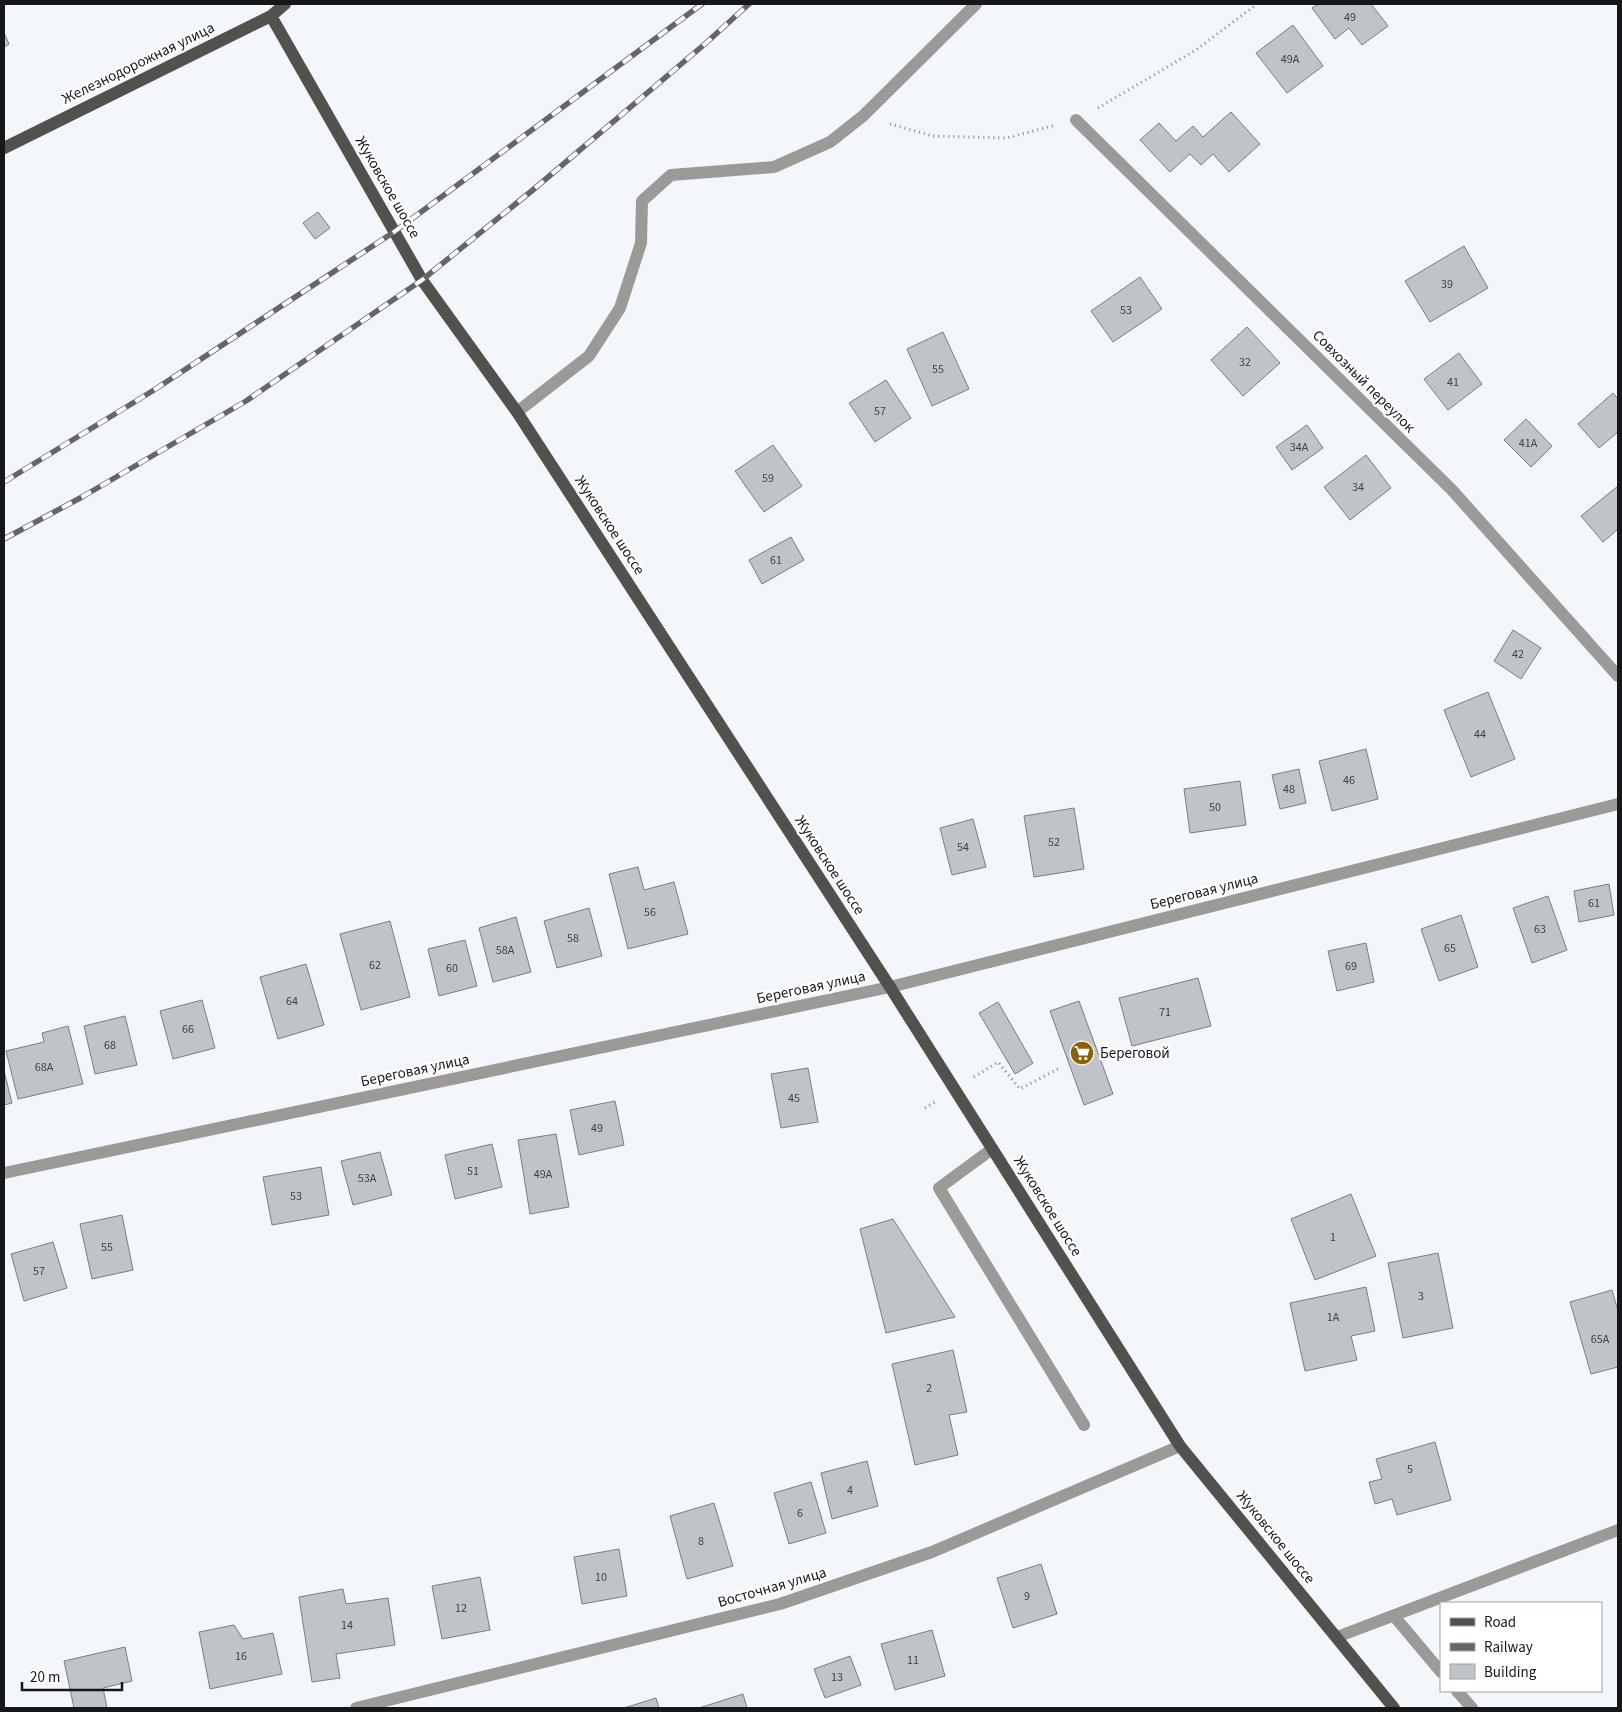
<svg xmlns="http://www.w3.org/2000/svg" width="1622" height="1712" viewBox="0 0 1622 1712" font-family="'Source Sans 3',sans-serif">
<rect width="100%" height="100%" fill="#f3f6fa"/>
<!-- building -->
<path fill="#c0c3c7" stroke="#7a7d81" d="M1319,4H1371L1388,26L1362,45L1349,28L1335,39L1312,8Z
M1293,25L1323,66L1287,93L1256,53Z
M4,33L9,44L4,47Z
M1231,112L1260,144L1229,172L1213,154L1201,165L1190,154L1170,172L1140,140L1159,123L1176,141L1193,126L1203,137Z
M318,212L330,228L315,239L303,223Z
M1464,246L1488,288L1430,322L1405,281Z
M1140,277L1162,309L1113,342L1091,311Z
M1247,327L1280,363L1243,396L1211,360Z
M943,332L969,389L932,406L907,349Z
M1459,353L1482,384L1448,410L1424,379Z
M886,380L911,418L875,442L849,403Z
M1613,393L1618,399V432L1599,448L1578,424Z
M1526,419L1552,446L1531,467L1504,440Z
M1307,425L1323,448L1292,470L1276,447Z
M773,445L802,486L764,512L735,471Z
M1366,455L1391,488L1350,520L1324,487Z
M1618,486V529L1603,542L1581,516Z
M791,537L804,560L762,584L749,560Z
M1513,630L1541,648L1521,679L1494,661Z
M1488,692L1515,759L1471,777L1444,710Z
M1366,749L1378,799L1332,811L1319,761Z
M1299,769L1306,803L1280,809L1272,775Z
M1240,781L1246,825L1190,833L1184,789Z
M1074,808L1084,869L1034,877L1024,816Z
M973,819L986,867L952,875L940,828Z
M638,867L644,890L674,882L688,934L628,949L609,874Z
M1609,884L1614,915L1579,922L1574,891Z
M1548,896L1567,950L1532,963L1513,908Z
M589,908L602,956L557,968L544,921Z
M1461,915L1478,967L1439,981L1421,929Z
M516,917L531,972L493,982L479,928Z
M390,921L410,997L361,1010L340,934Z
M465,940L477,986L439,996L428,949Z
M1366,943L1374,982L1337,991L1328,951Z
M306,964L324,1025L278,1039L260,977Z
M1198,978L1211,1026L1132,1046L1119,998Z
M202,1000L215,1048L173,1059L160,1011Z
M1079,1001L1113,1094L1084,1105L1050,1011Z
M998,1002L1033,1063L1015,1074L979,1013Z
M125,1016L137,1065L95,1074L84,1026Z
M68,1026L83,1084L18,1099L6,1051L44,1042L42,1033Z
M808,1068L818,1122L781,1128L771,1074Z
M4,1071L12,1103L4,1105Z
M615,1101L624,1145L579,1155L570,1110Z
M556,1134L569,1207L530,1214L518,1140Z
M492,1144L502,1187L455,1199L445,1155Z
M380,1152L392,1195L353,1205L341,1161Z
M321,1167L329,1215L272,1225L263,1177Z
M1351,1194L1376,1256L1315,1280L1291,1219Z
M122,1215L133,1270L92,1279L80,1224Z
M893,1219L955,1317L886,1333L860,1229Z
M53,1242L67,1288L24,1301L11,1254Z
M1438,1253L1453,1328L1403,1338L1388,1263Z
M1366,1287L1375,1331L1351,1336L1357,1360L1305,1371L1290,1303Z
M1612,1290L1618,1311V1367L1591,1374L1570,1302Z
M953,1350L967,1412L949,1415L958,1455L915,1465L892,1364Z
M1435,1442L1451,1500L1397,1515L1392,1499L1375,1504L1369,1482L1382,1479L1376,1459Z
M867,1461L878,1506L832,1519L821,1473Z
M811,1482L826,1533L789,1544L774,1493Z
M714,1503L733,1566L687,1579L670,1516Z
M619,1549L627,1596L582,1604L574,1557Z
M1041,1564L1057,1614L1013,1628L997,1578Z
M480,1577L490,1630L442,1639L432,1586Z
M343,1589L346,1604L388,1598L395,1645L336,1654L340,1678L312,1682L299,1597Z
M234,1625L243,1639L273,1633L282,1674L210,1689L199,1632Z
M932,1630L945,1676L895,1690L881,1644Z
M125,1647L132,1681L103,1688L107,1708H74L64,1661Z
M850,1656L861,1685L825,1698L814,1669Z
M743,1694L747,1708H699Z
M656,1698L659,1708H624Z"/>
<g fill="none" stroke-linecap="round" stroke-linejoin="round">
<!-- path -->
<path stroke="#87898c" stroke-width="3" stroke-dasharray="1 4" stroke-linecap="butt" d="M1098,108L1196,50L1257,4
M890,124L933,136L1007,138L1056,125
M974,1077L998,1062L1020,1089L1060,1068
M925,1108L935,1102"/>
<!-- minor -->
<path stroke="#9b9a98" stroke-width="12" d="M1076,120L1452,490L1618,676
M517,412L589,356L620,308L641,243L642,201L671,175L774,167L830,142L863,116L976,4
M992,1149L939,1188L1084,1425
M4,1173L890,987L1618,804
M1394,1616L1441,1672
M1337,1637L1618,1530
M1457,1691L1472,1708
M356,1708L780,1604L932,1552L1180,1446"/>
<!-- major -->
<path stroke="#53514d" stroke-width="12" d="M271,16L422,280L517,412L890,987L1180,1446L1394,1708
M4,148L271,16L285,4"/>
<!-- rail casing -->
<g stroke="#646669" stroke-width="5.5">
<path id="rail" d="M4,482L154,390L394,232L702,4
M4,539L82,497L246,401L422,280L534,189L706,43L749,4"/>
</g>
<!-- rail -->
<use href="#rail" stroke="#fff" stroke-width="4" stroke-dasharray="11" stroke-linecap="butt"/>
</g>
<!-- icons -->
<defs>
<g id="supermarket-disc" transform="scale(1.25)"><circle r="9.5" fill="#8d6006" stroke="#fff"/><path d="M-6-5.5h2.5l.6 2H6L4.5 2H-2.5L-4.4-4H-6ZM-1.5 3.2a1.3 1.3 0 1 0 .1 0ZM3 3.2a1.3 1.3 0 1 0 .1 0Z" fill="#fff"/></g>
</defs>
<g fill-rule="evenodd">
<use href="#supermarket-disc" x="1082" y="1053"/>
</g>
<g text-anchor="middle" stroke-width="5" stroke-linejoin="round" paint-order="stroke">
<!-- number labels -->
<g font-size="12" fill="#404244">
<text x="1350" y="21">49</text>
<text x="1290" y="63">49А</text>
<text x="1447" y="288">39</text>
<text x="1126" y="314">53</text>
<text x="1245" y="366">32</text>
<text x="938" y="373">55</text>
<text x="1453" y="386">41</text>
<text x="880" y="415">57</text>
<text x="1528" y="447">41А</text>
<text x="1299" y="451">34А</text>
<text x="768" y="482">59</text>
<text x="1358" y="491">34</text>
<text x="776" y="564">61</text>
<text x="1518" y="658">42</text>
<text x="1480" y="738">44</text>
<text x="1349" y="784">46</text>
<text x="1289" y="793">48</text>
<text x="1215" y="811">50</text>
<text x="1054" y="846">52</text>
<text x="963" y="851">54</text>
<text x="1594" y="907">61</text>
<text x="650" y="916">56</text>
<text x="1540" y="933">63</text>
<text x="573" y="942">58</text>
<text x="1450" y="952">65</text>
<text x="505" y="954">58А</text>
<text x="375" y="969">62</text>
<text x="1351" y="970">69</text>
<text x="452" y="972">60</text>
<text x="292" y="1005">64</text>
<text x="1165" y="1016">71</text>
<text x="188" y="1033">66</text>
<text x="110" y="1049">68</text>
<text x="44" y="1071">68А</text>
<text x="794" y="1102">45</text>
<text x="597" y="1132">49</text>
<text x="473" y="1175">51</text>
<text x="543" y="1178">49А</text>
<text x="367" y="1182">53А</text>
<text x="296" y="1200">53</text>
<text x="1333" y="1241">1</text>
<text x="107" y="1251">55</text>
<text x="39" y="1275">57</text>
<text x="1421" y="1300">3</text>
<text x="1333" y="1321">1А</text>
<text x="1600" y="1343">65А</text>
<text x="929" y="1392">2</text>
<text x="1410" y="1473">5</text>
<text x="850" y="1494">4</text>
<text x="800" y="1517">6</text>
<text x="701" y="1545">8</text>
<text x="601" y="1581">10</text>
<text x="1027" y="1600">9</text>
<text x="461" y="1612">12</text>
<text x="347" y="1629">14</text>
<text x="241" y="1660">16</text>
<text x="913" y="1664">11</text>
<text x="837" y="1681">13</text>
</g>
<!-- street labels -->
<g font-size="15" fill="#161719" stroke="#fff">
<text transform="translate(138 63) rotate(-26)" y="5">Железнодорожная улица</text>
<text transform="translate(388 187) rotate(60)" y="5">Жуковское шоссе</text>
<text transform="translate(1364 381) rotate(45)" y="5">Совхозный переулок</text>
<text transform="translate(610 525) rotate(57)" y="5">Жуковское шоссе</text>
<text transform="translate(830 865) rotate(57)" y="5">Жуковское шоссе</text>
<text transform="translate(1204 891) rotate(-14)" y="5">Береговая улица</text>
<text transform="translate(811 987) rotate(-12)" y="5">Береговая улица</text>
<text transform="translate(415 1070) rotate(-12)" y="5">Береговая улица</text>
<text transform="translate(1048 1206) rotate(58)" y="5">Жуковское шоссе</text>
<text transform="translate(1276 1537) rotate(51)" y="5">Жуковское шоссе</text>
<text transform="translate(772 1587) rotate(-16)" y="5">Восточная улица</text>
</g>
<!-- poi labels -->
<g font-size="15" fill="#161719" stroke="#fff" text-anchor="start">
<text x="1100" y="1058">Береговой</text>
</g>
</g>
<!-- border -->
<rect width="1622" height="1712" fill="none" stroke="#161719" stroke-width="10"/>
<!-- legend -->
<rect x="1440" y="1602" width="162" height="90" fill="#ffffff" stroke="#a2a2a3"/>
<rect x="1450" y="1618" width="25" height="8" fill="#53514d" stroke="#a2a2a3"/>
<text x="1484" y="1627" font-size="15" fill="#161719">Road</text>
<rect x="1450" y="1643" width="25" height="8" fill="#646669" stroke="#a2a2a3"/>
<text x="1484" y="1652" font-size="15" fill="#161719">Railway</text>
<rect x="1450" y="1664" width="25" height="15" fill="#c0c3c7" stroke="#a2a2a3"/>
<text x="1484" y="1677" font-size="15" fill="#161719">Building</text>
<!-- scale -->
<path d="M22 1682v8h100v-8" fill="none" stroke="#161719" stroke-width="2.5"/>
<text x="30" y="1682" font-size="15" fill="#161719" stroke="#ffffff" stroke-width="4" paint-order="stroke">20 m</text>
</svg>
